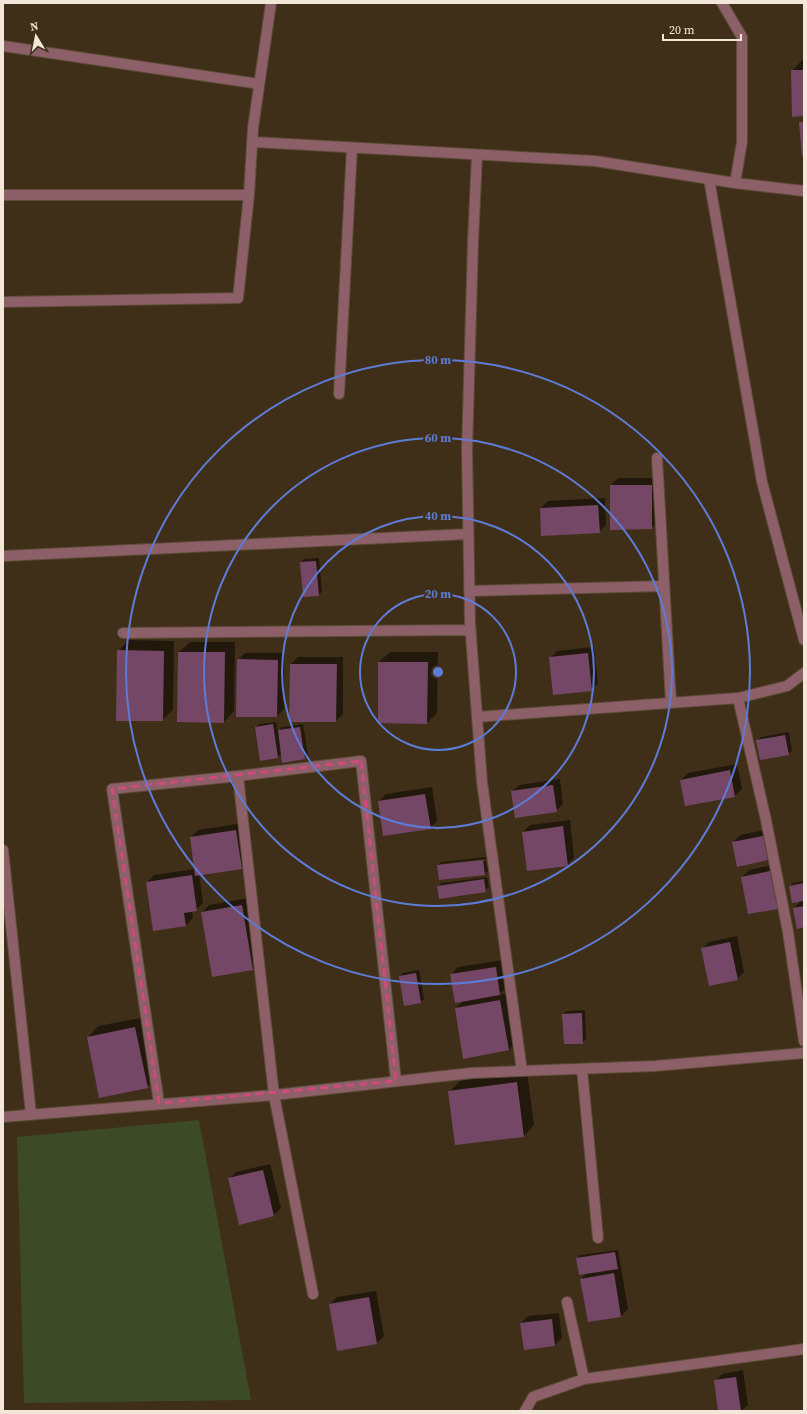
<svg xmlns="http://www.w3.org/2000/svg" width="807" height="1414" viewBox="0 0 807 1414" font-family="'Source Serif 4',serif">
<rect width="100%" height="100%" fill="#402f18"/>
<!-- grass -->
<path fill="#3c4b26" d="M199,1120L251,1400L24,1403L17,1137Z"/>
<!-- shadow -->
<path fill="#0007" d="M802,60H804V115L792,71Z
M618,478H658V521L651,528L611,485Z
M605,498L606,525L599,532L541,508L548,501Z
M319,558L322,592L318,595L301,562L304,559Z
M129,640L174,641L173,710L162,720L118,651Z
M190,642H235L234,711L224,722L179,652Z
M594,647L598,683L591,690L550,658L557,651Z
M390,652H438L437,713L427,723L379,662Z
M245,653H284V709L277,716L238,660Z
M298,657H343V714L336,721L291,664Z
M276,722L278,731L282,727L303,724L308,755L305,758L282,753L278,757L256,727L259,724Z
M789,732L792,751L788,754L757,741L761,737Z
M737,764L742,789L735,796L686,805L681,780L688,773Z
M560,779L563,804L556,811L512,792L519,785Z
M432,787L437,821L430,828L379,801L386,794Z
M570,820L574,858L567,865L523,832L530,825Z
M243,823L249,861L242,868L199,874L203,903L196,910L192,911L193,918L186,925L154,930L147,882L154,875L195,869L191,837L198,830Z
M770,829L775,852L768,859L738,865L733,842L740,835Z
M486,857V859L440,864V866L486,861L488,871L484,874L438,865L441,862Z
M777,864L784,901L777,908L742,877L749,870Z
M487,877L489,887L485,891L438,887L441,883Z
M804,881V926L794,908L802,900L790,886L793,883Z
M249,898L260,962L253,969L212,976L202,912L209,905Z
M737,936L744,972L737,979L702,949L709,942Z
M503,960L507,987L499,995L507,993L516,1042L509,1050L456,1008L464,1000L451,975L458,967Z
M419,970L424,999L421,1002L405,1005L400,976L403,973Z
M585,1010L586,1039L582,1043L563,1014L567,1011Z
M146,1017L158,1076L147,1087L100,1097L88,1037L98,1026Z
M527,1072L534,1125L524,1136L449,1092L460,1081Z
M270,1164L281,1208L274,1215L229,1179L236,1172Z
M618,1250L628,1309L621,1316L588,1321L581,1279L587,1273L577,1258L580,1255Z
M376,1291L384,1336L377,1343L330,1304L337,1297Z
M559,1313L562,1338L555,1345L521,1323L528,1316Z
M743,1370L748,1405L741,1411H719L715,1381L722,1374Z"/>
<!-- building -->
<path fill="#744767" d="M791,70H804V116L792,117Z
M799,122H804V155L802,156Z
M610,485H652V529L610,530Z
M598,505L600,533L541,536L540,508Z
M316,561L319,596L303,597L300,562Z
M117,650L164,651L163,721H116Z
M178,652H225L224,723L177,722Z
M588,653L592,691L553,695L549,657Z
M237,659L278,660L277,717H236Z
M378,662H428L427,724L378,723Z
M290,664H337L336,722H289Z
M273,724L278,758L260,761L255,727Z
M300,727L305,759L282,763L278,730Z
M785,735L789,755L760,760L756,740Z
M730,770L735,797L685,806L680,780Z
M553,785L557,812L515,818L511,791Z
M425,794L431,829L383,836L378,801Z
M563,826L568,866L527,871L522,832Z
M236,830L242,869L195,876L190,837Z
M763,836L768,860L737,867L732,842Z
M483,860L485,875L439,880L437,865Z
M770,871L778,909L748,914L741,877Z
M192,875L197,911L184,913L186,926L153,931L146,882Z
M484,879L486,892L439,899L437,886Z
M804,883V901L792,903L789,886Z
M242,905L253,970L212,977L201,912Z
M804,906V927L797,929L793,908Z
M730,942L738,980L709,986L701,948Z
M496,967L500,995L455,1003L450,974Z
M416,973L421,1003L404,1006L399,976Z
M500,1000L509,1050L463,1059L455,1008Z
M582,1013L583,1044H564L562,1014Z
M135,1027L148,1088L99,1098L87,1037Z
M517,1082L524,1137L455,1145L448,1091Z
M263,1170L274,1216L239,1225L228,1178Z
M615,1252L618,1269L579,1275L576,1258Z
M614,1273L621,1317L588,1322L580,1279Z
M369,1297L377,1344L337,1351L329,1304Z
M552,1319L555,1346L524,1350L520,1323Z
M736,1377L741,1411H718L714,1380Z"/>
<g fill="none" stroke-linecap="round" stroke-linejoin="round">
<!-- minor casing -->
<g stroke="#5c4c37" stroke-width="12">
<path id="minor" d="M722,3L742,37V142L735,183
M3,46L259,84
M252,142L595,161L735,183L804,191
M477,155L473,242L467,451L470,623L482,782L522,1071
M709,179L762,482L804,640
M3,195H249L253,128L271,3
M3,302L238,298L249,195
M339,394L352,148
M657,458L671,703
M3,556L468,534
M469,591L664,586
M123,633L470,630
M738,698L766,820L788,932L804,1041
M477,717L738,698L787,686L804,673
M238,776L274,1095L313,1294
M3,850L31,1114
M582,1069L598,1238
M159,1103L112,789L238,776L361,761L396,1081
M3,1117L274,1095L471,1073L655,1066L804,1053
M567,1302L584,1379
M525,1411L533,1397L584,1379L804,1349"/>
</g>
<!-- minor -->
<use href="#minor" stroke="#8d5f68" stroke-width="10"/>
</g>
<!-- marked area -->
<path fill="none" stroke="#ce4c7a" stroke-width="3" stroke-dasharray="8 5" stroke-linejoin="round" d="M361,761L396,1081L159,1103L112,789Z"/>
<!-- distance rings -->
<g fill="none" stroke="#5d7cd8" stroke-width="2">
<circle cx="438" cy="672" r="78"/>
<circle cx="438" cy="672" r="156"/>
<circle cx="438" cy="672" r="234"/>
<circle cx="438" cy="672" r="312"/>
</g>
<circle cx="438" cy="672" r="6" fill="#5d7cd8" stroke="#402f18" stroke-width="2"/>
<g font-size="12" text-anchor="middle" font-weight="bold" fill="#5d7cd8" stroke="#402f18" stroke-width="4" stroke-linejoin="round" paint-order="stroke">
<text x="438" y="364">80 m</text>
<text x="438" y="442">60 m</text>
<text x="438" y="520">40 m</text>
<text x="438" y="598">20 m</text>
</g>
<!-- border -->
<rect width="807" height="1414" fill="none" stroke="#f2e7d9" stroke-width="8"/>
<!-- north arrow -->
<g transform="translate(36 36) rotate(350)" stroke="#402f18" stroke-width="3" paint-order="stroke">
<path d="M0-3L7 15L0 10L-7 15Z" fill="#f2e7d9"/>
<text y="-6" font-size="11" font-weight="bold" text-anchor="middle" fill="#f2e7d9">N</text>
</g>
<!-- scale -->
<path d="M663 34v6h78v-6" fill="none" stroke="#f2e7d9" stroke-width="2"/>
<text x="669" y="34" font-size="12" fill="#f2e7d9" stroke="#402f18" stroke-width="3" paint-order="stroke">20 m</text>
</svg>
